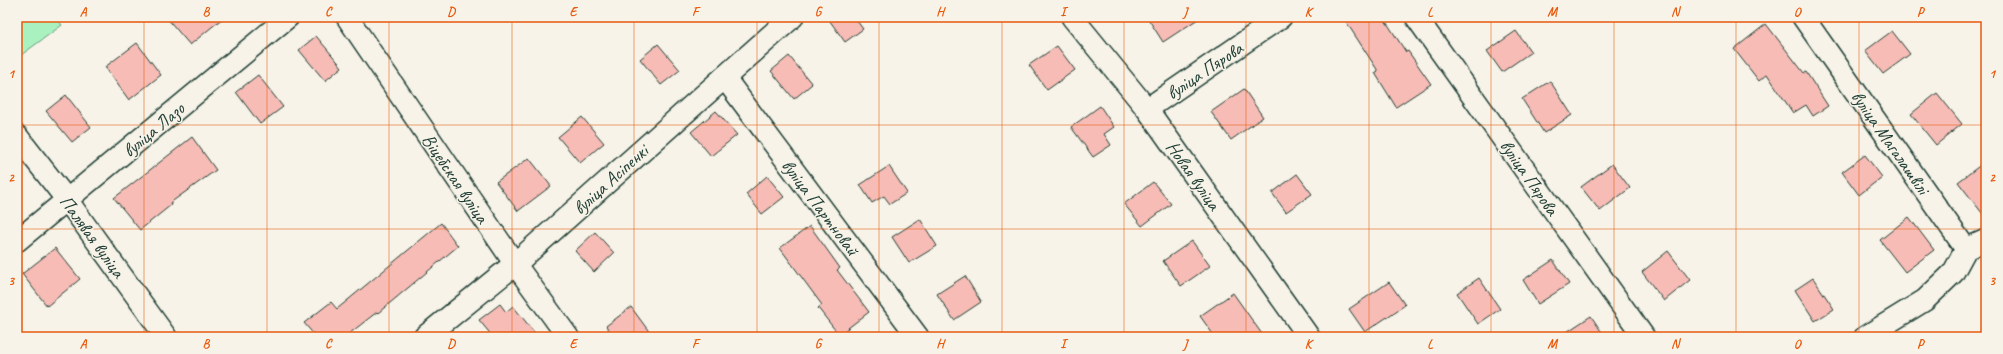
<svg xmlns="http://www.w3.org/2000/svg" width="2003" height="354" viewBox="0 0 2003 354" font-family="Caveat,sans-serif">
<rect width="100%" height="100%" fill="#f7f3e8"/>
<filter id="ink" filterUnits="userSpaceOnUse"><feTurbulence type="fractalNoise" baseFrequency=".025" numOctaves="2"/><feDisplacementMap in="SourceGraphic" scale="8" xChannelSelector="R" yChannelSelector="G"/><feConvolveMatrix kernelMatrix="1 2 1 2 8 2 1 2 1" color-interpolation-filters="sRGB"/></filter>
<g filter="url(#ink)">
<!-- green -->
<path fill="#a9f2c0" stroke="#64987a" d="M17,17H56L62,25L17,58Z"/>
<!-- building -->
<path fill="#f7bcb5" stroke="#1f3d34" d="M166,17H224L190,45Z
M827,17H854L863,29L845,42Z
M1147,17H1201L1163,42Z
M1343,17H1383L1406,52L1408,51L1431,84L1396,107L1375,73L1378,71Z
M1766,24L1804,73L1806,72L1828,106L1813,116L1806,105L1793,113L1767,74L1759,81L1734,49Z
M1516,31L1531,52L1502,72L1487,51Z
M1892,31L1910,54L1883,74L1865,51Z
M316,36L342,67L325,81L299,50Z
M137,43L161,75L129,100L105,67Z
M658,44L680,70L661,85L640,59Z
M1057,46L1075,70L1047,90L1029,65Z
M789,56L812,84L794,99L771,71Z
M258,75L283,107L260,124L236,92Z
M1550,81L1572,115L1544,133L1522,99Z
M1244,89L1263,117L1231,140L1211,112Z
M1937,93L1962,124L1936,145L1911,114Z
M66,95L91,127L72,142L46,111Z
M1100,106L1114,127L1104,134L1111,145L1093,157L1071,127Z
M716,111L737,135L711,156L691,132Z
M582,117L604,143L580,163L558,137Z
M192,137L216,170L170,203L171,205L140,230L114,198Z
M1865,155L1882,177L1859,195L1842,172Z
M529,158L551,186L518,211L496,182Z
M1986,161V218L1958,182Z
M1612,164L1630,188L1600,211L1581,187Z
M889,166L907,193L890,204L884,196L872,203L860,185Z
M1297,174L1312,194L1286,212L1272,193Z
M767,176L784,197L762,214L746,194Z
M1153,182L1171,204L1142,226L1124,204Z
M1909,217L1934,250L1905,272L1880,240Z
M920,219L937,246L909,263L892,237Z
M441,223L458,246L378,313L377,312L345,337H316L304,323L331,302L337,309Z
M810,226L840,268L837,270L869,312L839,335L818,308L822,305L780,248Z
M595,232L614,253L594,272L575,251Z
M1192,241L1210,266L1181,286L1163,261Z
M55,248L80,279L47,306L22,274Z
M1668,251L1690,280L1664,301L1642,272Z
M1553,260L1569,284L1538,304L1523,280Z
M965,276L981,302L954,320L937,294Z
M1479,278L1500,309L1478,324L1457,293Z
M1813,278L1834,309L1815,321L1795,290Z
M1389,282L1405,305L1365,332L1349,309Z
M1233,293L1264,337H1215L1200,316Z
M500,304L506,312L513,306L538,337H493L479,320Z
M631,307L653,337H615L606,326Z
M1591,316L1605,337H1559Z"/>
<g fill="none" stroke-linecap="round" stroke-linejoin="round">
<!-- street casing -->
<g stroke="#1f3d34" stroke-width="24">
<path id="street" d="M347,17L515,264L568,337
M1072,17L1147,109L1309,337
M1416,17L1644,337
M1803,17L1966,249L1986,240
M724,77L918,337
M1147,109L1281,17
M17,136L67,200L166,337
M17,241L288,17
M1865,337L1925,300L1953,273L1966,249"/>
</g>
<!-- secondary casing -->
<g stroke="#1f3d34" stroke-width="25">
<path id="secondary" d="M425,337L515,264L792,17"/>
</g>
<!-- street -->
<use href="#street" stroke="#f7f3e8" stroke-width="21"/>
<!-- secondary -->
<use href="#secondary" stroke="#f7f3e8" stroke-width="22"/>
</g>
</g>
<!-- grid -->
<path fill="none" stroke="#e8590c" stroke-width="1" stroke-opacity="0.55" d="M144,17V337M267,17V337M389,17V337M512,17V337M634,17V337M757,17V337M879,17V337M1002,17V337M1124,17V337M1246,17V337M1369,17V337M1491,17V337M1614,17V337M1736,17V337M1859,17V337M17,125H1986M17,229H1986"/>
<g text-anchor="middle" stroke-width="3" stroke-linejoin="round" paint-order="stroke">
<!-- street labels -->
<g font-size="19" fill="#1f3d34" stroke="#f7f3e8">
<text transform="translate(1204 70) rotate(-34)" y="7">вуліца Пярова</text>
<text transform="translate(153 129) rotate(-40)" y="7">вуліца Лазо</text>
<text transform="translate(1891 142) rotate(55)" y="7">вуліца Магалашвілі</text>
<text transform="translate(1194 175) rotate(55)" y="7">Новая вуліца</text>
<text transform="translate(1530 177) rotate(55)" y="7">вуліца Пярова</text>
<text transform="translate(456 178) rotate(56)" y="7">Віцебская вуліца</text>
<text transform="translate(610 179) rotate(-42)" y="7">вуліца Асіпенкі</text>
<text transform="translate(821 207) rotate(53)" y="7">вуліца Партновай</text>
<text transform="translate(93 236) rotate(54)" y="7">Палявая вуліца</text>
</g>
</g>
<!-- margin -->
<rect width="2003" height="354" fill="none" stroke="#f7f3e8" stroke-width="44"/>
<rect x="22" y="22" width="1959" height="310" fill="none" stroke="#e8590c" stroke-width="1.5"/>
<g font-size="13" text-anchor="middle" font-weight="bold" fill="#e8590c">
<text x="83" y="16">A</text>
<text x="206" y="16">B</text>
<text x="328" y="16">C</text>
<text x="451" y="16">D</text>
<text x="573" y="16">E</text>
<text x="695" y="16">F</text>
<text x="818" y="16">G</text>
<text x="940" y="16">H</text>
<text x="1063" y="16">I</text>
<text x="1185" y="16">J</text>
<text x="1308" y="16">K</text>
<text x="1430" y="16">L</text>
<text x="1552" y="16">M</text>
<text x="1675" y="16">N</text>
<text x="1797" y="16">O</text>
<text x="1920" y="16">P</text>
<text x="11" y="78">1</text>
<text x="1992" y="78">1</text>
<text x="11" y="182">2</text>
<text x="1992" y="182">2</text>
<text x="11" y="285">3</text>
<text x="1992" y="285">3</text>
<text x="83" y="348">A</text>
<text x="206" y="348">B</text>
<text x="328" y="348">C</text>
<text x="451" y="348">D</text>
<text x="573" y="348">E</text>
<text x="695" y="348">F</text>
<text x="818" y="348">G</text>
<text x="940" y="348">H</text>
<text x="1063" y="348">I</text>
<text x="1185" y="348">J</text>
<text x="1308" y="348">K</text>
<text x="1430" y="348">L</text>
<text x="1552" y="348">M</text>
<text x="1675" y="348">N</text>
<text x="1797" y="348">O</text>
<text x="1920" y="348">P</text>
</g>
</svg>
